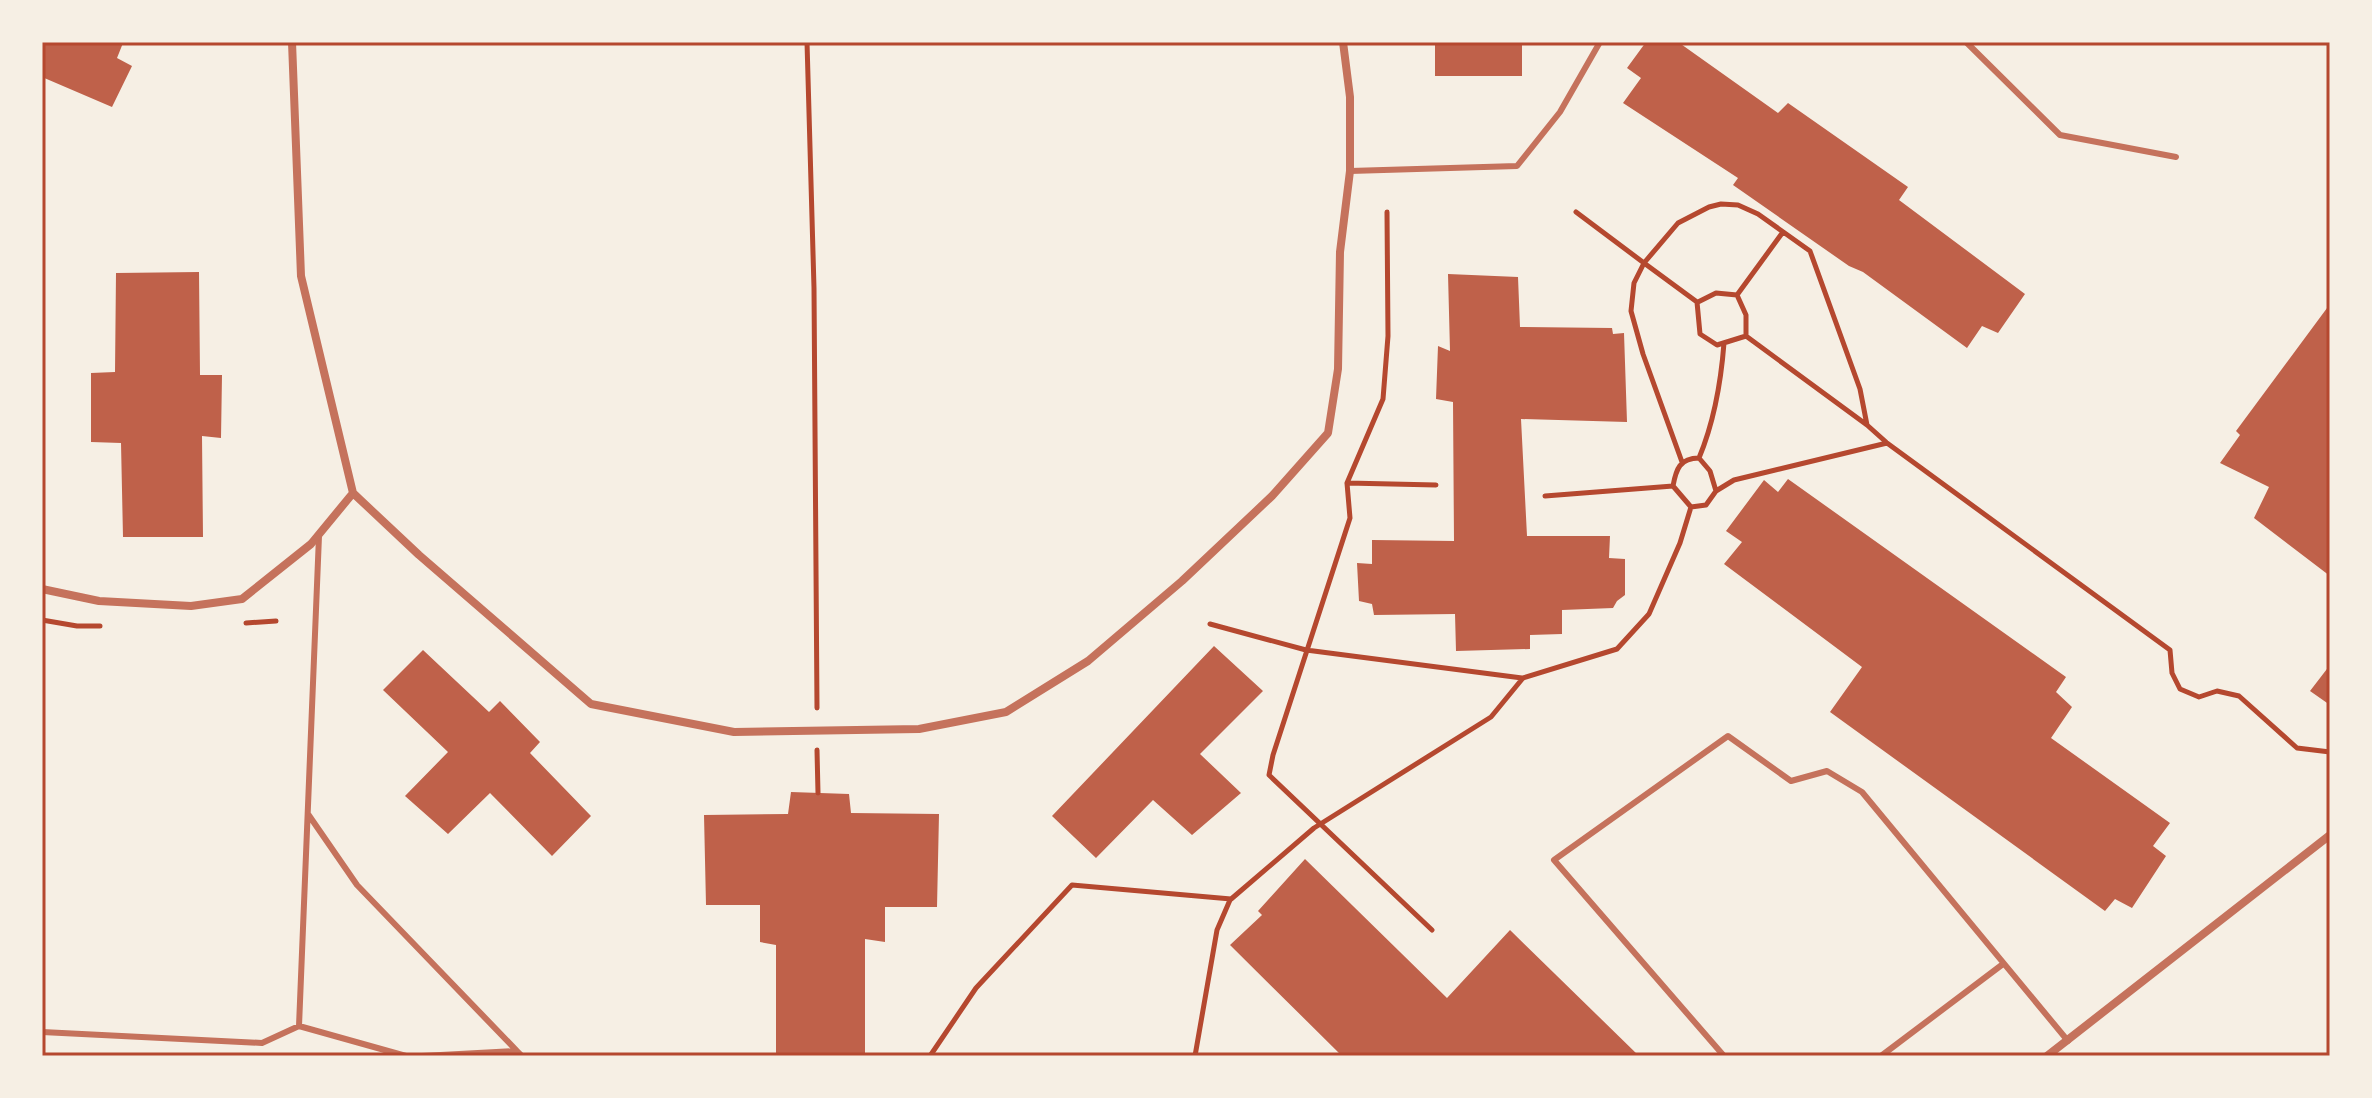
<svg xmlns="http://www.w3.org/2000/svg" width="2372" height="1098" viewBox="0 0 2372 1098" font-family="'Public Sans',sans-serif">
<rect width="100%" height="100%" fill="#f6efe4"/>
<!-- building -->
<path fill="#bf614a" d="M42,42L123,43L117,58L132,66L112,107L42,77Z
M1435,42H1522V76H1435Z
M1646,42H1678L1778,113L1788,103L1908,187L1899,200L2025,294L1998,333L1982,326L1967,348L1863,272L1849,266L1733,185L1738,178L1623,103L1641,78L1627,68Z
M199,272L200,375H222L221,438L202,436L203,537H123L121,443L91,442V373L115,372L116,273Z
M1448,274L1518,277L1520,327L1612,328L1613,334L1624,333L1627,422L1521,419L1527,536H1610L1609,558L1625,559V595L1617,601L1613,608L1562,610V634L1530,635V649L1456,651L1455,614L1374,615L1372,604L1359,601L1357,563L1372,564V540L1454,541L1453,402L1436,399L1438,346L1450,351Z
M2330,304V576L2254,518L2269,487L2220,463L2240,435L2236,431Z
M1788,479L2066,677L2056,692L2072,707L2051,738L2170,823L2153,846L2166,856L2132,908L2115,899L2105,911L1830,712L1862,667L1724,564L1742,542L1726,531L1764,480L1778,492Z
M1214,646L1263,691L1200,754L1241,793L1192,835L1153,800L1096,858L1052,816Z
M423,650L489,712L500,701L540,742L530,753L591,816L552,856L490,793L448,834L405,796L448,752L383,690Z
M2330,665V705L2310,691Z
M791,792L849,794L851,813L939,814L937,907H885V942L865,939V1056H776V945L760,942V905H706L704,815L788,814Z
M1305,859L1447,998L1510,930L1639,1056H1342L1230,945L1262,915L1258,911Z"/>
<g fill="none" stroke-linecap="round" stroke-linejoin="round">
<!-- path -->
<path stroke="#b5482f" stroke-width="5" d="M807,42L814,288L817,708
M1387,212L1388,336L1383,399L1347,483L1436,485
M1576,212L1644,263L1634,283L1631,311L1643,354L1682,462
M1737,295L1746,315V336
M1698,302L1716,293L1737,295L1783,232
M1867,425L1746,336L1717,345L1700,334L1697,302L1644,263L1678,223L1709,207L1721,204L1738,205L1758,214L1810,251L1860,389L1867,425L1886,442
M1699,458L1710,471L1716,491
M1347,483L1350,518L1273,755L1269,775L1432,930
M1545,496L1673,486
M1691,507L1673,486C1676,469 1680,458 1699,458C1714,422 1721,382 1724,343
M42,620L77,626H100
M246,623L276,621
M1210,624L1306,650L1522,678
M817,750L818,793
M930,1056L976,988L1072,885L1231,899
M1195,1056L1217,930L1230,900L1314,828L1491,717L1523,678L1617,649L1649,614L1680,543L1691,507L1706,505L1716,491L1734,480L1887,443L2170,650L2172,673L2180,689L2199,697L2217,691L2239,696L2297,748L2330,752"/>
<!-- service -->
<path stroke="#c5725c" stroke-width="6" d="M1966,42L2060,135L2176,157
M1350,171L1517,166L1560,112L1600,42
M308,814L357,885L517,1051
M299,1026L406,1056
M42,1032L262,1043L299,1026L319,536
M422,1056L517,1051L522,1056
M1724,1056L1554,860L1728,736L1791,781L1827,771L1862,792L2068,1041
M1881,1056L2003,964"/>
<!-- minor -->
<path stroke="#c5725c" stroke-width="8" d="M292,42L301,276L353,493
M353,493L419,555L591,704L734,732L919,729L1006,712L1088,661L1182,581L1272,496L1328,433L1338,369L1340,252L1350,171V97L1343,42
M42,589L99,601L191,606L242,599L311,544L353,493
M2047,1056L2330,835"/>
</g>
<!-- border -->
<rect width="2372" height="1098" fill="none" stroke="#f6efe4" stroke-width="88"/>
<rect x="44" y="44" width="2284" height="1010" fill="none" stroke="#b5482f" stroke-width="3"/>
</svg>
